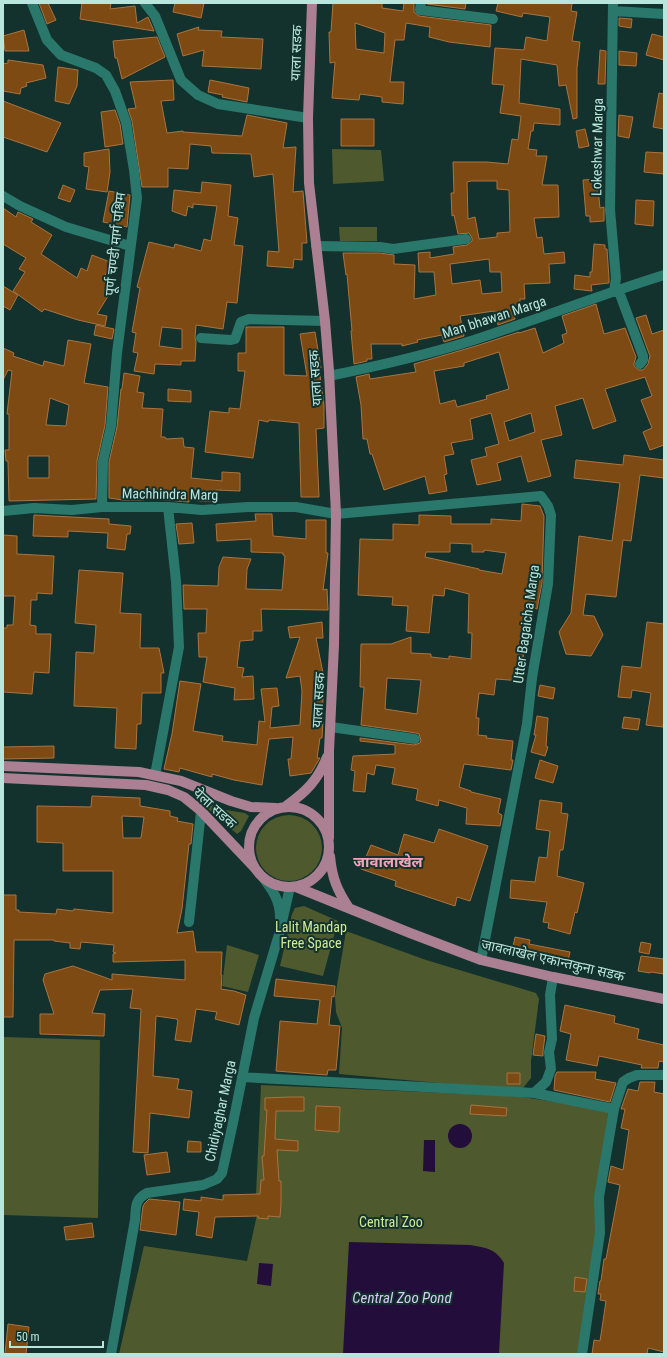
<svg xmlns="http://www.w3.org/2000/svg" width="667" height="1357" viewBox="0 0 667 1357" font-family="'Roboto Condensed','Noto Sans Devanagari',sans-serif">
<rect width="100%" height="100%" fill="#13322d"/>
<!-- green -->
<path fill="#4e5a2d" d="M332,149L381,150L384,181L333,184Z
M339,227H377V241H340Z
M206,803L226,810L245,813L249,816L241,831L237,834L205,806Z
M256 848a33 33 0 1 1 66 0a33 33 0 1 1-66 0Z
M304,906L338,921L323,976L280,966L292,914L295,908Z
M346,931L426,960L536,993L539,999L531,1061V1078L523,1088L483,1087L339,1074L342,1028L336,1012L335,997Z
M227,945L259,955L248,992L222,986Z
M3,1037L100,1040L98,1218L3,1215Z
M261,1085L516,1096L612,1111L598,1235L579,1354H119L144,1246L247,1261L258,1210L256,1195Z"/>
<!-- water -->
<path fill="#230e3b" d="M448 1136a12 12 0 1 1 24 0a12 12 0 1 1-24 0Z
M424,1140H435V1172L423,1171Z
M349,1242L470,1245C486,1248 495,1248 504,1263L499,1354H343Z
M259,1263L273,1264L271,1286L257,1284Z"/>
<!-- building -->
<path fill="#7d4a13" stroke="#aa7341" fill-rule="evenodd" d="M39,3H48L56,20L47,24Z
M82,3H111L110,9L135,6L137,23L148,17L154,31L80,19Z
M175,3H204L201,18L173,12Z
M333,3H382V8L403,11L404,3H414V12L419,16L491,25L490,47L449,42L429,37L430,27L406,23L404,40H395L390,82H404L403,104L382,102V97L360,94L359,100L332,98L335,62L330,63L329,32H331ZM355,23L385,33L384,53L356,49Z
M427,3H466L465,9L427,4Z
M498,3H572L571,11L577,12L572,41L580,42L577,68V118L573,119L566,85L559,86L557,65L521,59L519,103L560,109V125L534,123L533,131H531L528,149L537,150L536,156H547L542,185H558L559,217L534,218L537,238L542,237L544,254L564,252L565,263L549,264L550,283L524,284L525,299H520V307L512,308L515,319L498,325L494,311L460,316L464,336L444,342L442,335L417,340L418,342L402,346V344H371L372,359H367V361L354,364L351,331H352L347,274L346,275L343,253H379L394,255V264L415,265L414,299L436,295L434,272H419L418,253L430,252V258L454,254L453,247L467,245L472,241V238L469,233L458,234L454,215L452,216L451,193H454L453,162H487L508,164L512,139L518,140L521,116L500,113L504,85L492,84L495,48L524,50L526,37L547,41L550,17L523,13L522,17L496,11ZM471,181H497V189L509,190L510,232L497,233V237L479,239L475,217L468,219L467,182ZM489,259L490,272H501L502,292L482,294L480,280L452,284L450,264Z
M619,18L632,19L631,28L619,26Z
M199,27L198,30L222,31L221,37L263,39L261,69L202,66L204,50L183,56L177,34Z
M24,30L29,51H5L3,36Z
M652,34L664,37V60L646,55Z
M157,37L165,57L122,79L117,58H115L113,41Z
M600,50L606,51L605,84H598Z
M619,51L637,53L636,66L619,65Z
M8,60L43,65L46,78L26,83L27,86L21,88L20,94L3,91V64L8,63Z
M58,67L78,70L77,86L69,104L55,101Z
M173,80L174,100L161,101L167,133L183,131V132L242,136L247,115L287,123L283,148L296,147L293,192L303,191L307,243H302V260L294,259L293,268L267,266L268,251L279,252L273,174L254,177L251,154L212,153L211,146L190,144L188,169L168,168V187H142L132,121L128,109L136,108L130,82Z
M210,80L249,88L247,102L222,97L223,95L208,92Z
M659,93L664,94V129L653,127Z
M3,101L61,123L47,152L3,137Z
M115,110L120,124L123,144L105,147L101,112Z
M619,115L633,117L629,138L618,136Z
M341,119H374V146H341Z
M585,129L589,146L579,148L576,131Z
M109,149L110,172L107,192L86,189L89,167L84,166V153Z
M646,152L664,153V174L644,172Z
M597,179L600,208L604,207V221L590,222V216H586L583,180Z
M202,182L231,185L228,216L238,218L234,245L243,246L237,303L227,302L223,329L196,325L195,338L196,342L195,361H181V365L155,364L154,374L134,371L138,353L133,352L136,333L132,332L140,288L137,287L149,242L174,248L175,244L201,251L204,239L211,241L217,206L193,204V208L188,206L186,216L172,211L174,190L201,193ZM162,327L182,329V349L159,346Z
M63,185L75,190L70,202L58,198Z
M109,191L130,195L127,227L103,222Z
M636,200L654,201L653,226L635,224Z
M3,208L16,217L18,212L33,219L31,222L52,235L41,254L77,278L81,268L87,271L92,255L110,262L105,276L112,278L108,292L110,293L97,314L107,316L105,326L78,320L44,309L42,312L13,291L25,272L19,269L26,258L3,244Z
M594,244L605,245V249H607L609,278V283L591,285L592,291L574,289L575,275L590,277V272H592Z
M3,286L18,295L10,310L3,306Z
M596,304L604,334L625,328L636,357L634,363V366L639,370H643L648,364L650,356L636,318L646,315L652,334L664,330V445L650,450L643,432L652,428L641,400L652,396L645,377L605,389L616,421L593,429L583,398L555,406L562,435L541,440L551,476L528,482L521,456L497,463L501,480L477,485L471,460L487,456L485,448L499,444L491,413L470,419L473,439L451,443L454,454L444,456L447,474L444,475L447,491L429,494L425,476L384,490L372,454H370L367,439H363L361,405L356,377L369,374L370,379L416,372L414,364L476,346L519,332V333L535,328L543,353L564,343L562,335L567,333L562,316ZM499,352L509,389L486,396L487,399L457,407L455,400L440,404L434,371L464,366V363ZM531,413L535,432L509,441L504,422Z
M96,325L114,329L112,339L94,335Z
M246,327H284V375L307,376L300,334L315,332L321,368H319L324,405V428L316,429L319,497H301L299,423L269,420L268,422L259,420L253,458L205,452L210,411L229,413V408L240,409L245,371H238V353H246Z
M68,340L91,344L84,383L108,387L105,425L97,461L96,499L9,501L8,461H6L5,450H9V414H7L12,371L8,370L3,380V348L14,353L13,356L43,366L44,361L64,366ZM50,398L69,405L66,426L46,425ZM28,456H49V478H28Z
M124,373L140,376L137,392L144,393L142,408L163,409L161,437H165L166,439L183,438L184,447L194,448L191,478L222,481V472L240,473V491L216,490L215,502L189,500V502L144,498V500H123L109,498V462L117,427L121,389H122Z
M168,389L191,391V402L168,401Z
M624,455L664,460V478L640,475L631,541L623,540L616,597L586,594L583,615L594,616L603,635L591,656L566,654L559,632L571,613L579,536L612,541L620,483L574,478L576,460L623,465Z
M522,504L540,506L544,516L542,583L537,609L529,606L528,645H524L522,681L496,679L494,695L479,693L476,718H479L478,735L487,736L486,738L513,741L511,760H513L511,770L464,764L459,787L471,791V792L501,799L498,813L502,815L500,826L466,824L467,808L439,800L438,806L416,800L418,789L392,784L395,768L376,765L374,775L367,773L365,792L353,791L355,771L351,770L353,756L395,754V745L360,741V738L414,745L420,743L421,740L419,734L416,733L361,725L364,687H360L361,644H391L411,637V653L431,654V657L449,659V656L471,659L472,633H468L469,594L445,588L444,596L433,595L429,633L406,631L408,606L392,605L393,597L358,595L360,539L393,540V524L419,525V515L451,516V524H491V519L521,521ZM450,543L472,544V552H484V550L506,553L502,574L479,570V569L425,557L426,552H450ZM387,678L421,680L417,714L385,709Z
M255,514H272L273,536L306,539V520H326V553H328L323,590L327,589L328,610L261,609L262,631H253V640L240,641L237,667L244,668L242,677L253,676L254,699L234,700L235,688L203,682L207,657H199L198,633H206L207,609H184L183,585L218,586L219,567L223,557L251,559L247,569L246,589L282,590L285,556L283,555V553L251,552V539L217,541L216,524L256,521Z
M34,515L109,519V524L131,526L130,534H127L125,550L107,548L108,533L68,531V537L33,536Z
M192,523L194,543L179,544L176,524Z
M3,535L17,536V554L54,556L52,594L37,593V600H31L30,625L36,626V634H51L49,673L34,672L32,694L3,692V628H7V625H13L15,596H3Z
M79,570L123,573L120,613L141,614L140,648H159L164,673H161V693H142L141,724H137L136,749L115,748L117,708L74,706L76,652L94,653L96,625L75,623Z
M322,622L323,638H316L323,673H318L320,698H323L322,722H323L322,738H320L317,758H320L311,773L290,776L288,759H291L293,737L269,739L262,785L234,780L212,774V777L180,768L179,772L164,769L172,734L180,681L201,684L193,731L223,736L222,741L257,745L259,721L265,722L261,689L277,688L279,706L272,707L270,728L300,725L302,691L300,676L286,678L300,637L290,638L288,627Z
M647,622L664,624V719L663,727L646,725L651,693L632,690L631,698L618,697L622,666L641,668Z
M540,685L555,688L553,699L538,696Z
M537,716L548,718L546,746L548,747L545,756L531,752L536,735H534Z
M624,717L640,719L638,730L622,728Z
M54,746V758L3,759V747Z
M540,760L558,766L553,783L535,778Z
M92,796L140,798V806L170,811V816L178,818L177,821L193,824L191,844H189L182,909L177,933L193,931L196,952H222L221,975H222L221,989L234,991L246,995L239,1025L215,1019L217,1012L196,1009L191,1042L175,1040L178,1020H177V1019L156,1016L153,1076L179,1079L177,1089L192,1091L189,1118L150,1113L148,1153L133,1152L141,1009L130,1008L133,989L100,990L92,1013L105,1014L104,1036L40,1034V1014H54L43,980L45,974L73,966L112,980V974L185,980V960L113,962V954L116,953L113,952L114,945L81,942L80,949L70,948V943L54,941V940H14L13,1017H3V895H16V910H19V912L56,914L57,909L73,911L74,909L113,913V871H63V843L37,842V806L91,807ZM122,816L144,817L141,838H123Z
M540,800L562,803L561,813L568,814L563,850H560L557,876L584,883L577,913L575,912L570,934L548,928L549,923L543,922L547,902L510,898L511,880L535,882L539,857L547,858L550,831L536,829Z
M439,829L488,846L470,901L457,897L455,906L395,886L396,881L361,869L371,845L398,855L404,834L434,843Z
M515,937L530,940L529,944L570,952L568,961L512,951Z
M641,942L651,944L649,954L639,952Z
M641,956L664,959V974L651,972L650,973L638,971Z
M276,979L335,986L334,997L332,996L329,1025L340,1026L336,1070H328L327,1075L276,1071L280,1021L317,1024L320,1000L274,996Z
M565,1005L615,1016L614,1023L639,1029L637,1039L664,1045V1062L659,1061L658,1068H641L642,1065L599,1056L597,1066L566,1060L571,1034L560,1031Z
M536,1034L545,1036L543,1051V1056L533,1055Z
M557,1072H596L595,1079L616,1083L610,1102L554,1090L555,1076Z
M507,1073H520V1084H507Z
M640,1082H655L654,1092L664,1094V1352L648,1348L647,1354H592L594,1340L600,1341L606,1301L600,1300L601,1294H598L600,1281H601L604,1259H606L620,1185L608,1182L611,1166L623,1170L629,1130L621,1128L625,1109H621L628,1089L638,1091Z
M290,1097H304V1111H276L275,1139L298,1141V1151L277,1150L279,1181H281V1204L280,1217L268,1216V1219L258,1218V1216L215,1217L212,1238L196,1235L199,1212L183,1210L184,1199L201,1201V1197L223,1200V1195L260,1194L261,1180H264L262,1156H264L267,1110H265V1098Z
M471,1105L507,1108L506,1116L470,1114Z
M316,1106L340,1107L339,1132L315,1130Z
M188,1141L201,1142V1152H187Z
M167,1152L170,1172L147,1175L144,1155Z
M149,1199L180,1202L176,1235L140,1230L143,1206L145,1203Z
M92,1223L94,1237L66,1240L64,1227Z
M575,1277L587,1279L585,1292L574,1291Z
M8,1324L29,1327L26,1354H5Z"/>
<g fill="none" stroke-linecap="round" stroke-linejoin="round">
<!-- minor -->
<path stroke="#2a776c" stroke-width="10" d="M32,3L47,40L61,55L96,68L106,75L115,91L126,122L134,170L137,198L117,353L111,426L103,461L102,507
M145,3L155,16L181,80L198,95L218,104L308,118
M421,3L420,10L493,19
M613,3L610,210L616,278L614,292
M613,11L664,14
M3,196L20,206L66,227L130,246
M316,246L380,247L393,249L466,239
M618,289L643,356V360L640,364
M201,338L231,340L235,339L241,322L249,319L325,321
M329,376C378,366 426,355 474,340C538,319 600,295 664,275
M3,511L34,508L72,510L102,507H168L202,510L248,507H296L336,514L541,496L548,506L551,515L548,584L532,678L527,724L481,960
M331,727L415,739
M155,775L179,647L176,581L168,507
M264,879C273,891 280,901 280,917
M189,922L201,812
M242,1077L534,1093L614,1109
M534,1093L546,1082L551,1069L549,1052L552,1039L550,995L553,977
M111,1354L135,1220C136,1208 134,1200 147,1193L203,1185L217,1179L222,1173L234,1118L254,1018L280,931L290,887
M582,1354L600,1233L599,1197L614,1109L623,1082L629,1078L637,1075H664"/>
<!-- major -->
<path stroke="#aa8092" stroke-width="10" d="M312,3L308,118L309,183L325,321L329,371L336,514L334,645L329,751V838
M3,766L139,772L181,781L231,801L251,807L276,808
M3,778L146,785L168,790L184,797L200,810L254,867
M286,806C306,792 318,780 327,757
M249 847a40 40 0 1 1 80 0a40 40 0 1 1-80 0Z
M330,856C332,878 337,890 349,908
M296,887L410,933L481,960L553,977L664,999"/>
</g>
<g text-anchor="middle" stroke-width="4" stroke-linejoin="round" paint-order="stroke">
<!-- street labels -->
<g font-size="14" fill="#b8e5dc" stroke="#13322d">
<text transform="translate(296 53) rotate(-88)" y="5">याला सडक</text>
<text transform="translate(597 147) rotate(-89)" y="5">Lokeshwar Marga</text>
<text transform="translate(115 244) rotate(-84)" y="5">पूर्ण चण्डी मार्ग पश्चिम</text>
<text transform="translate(494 317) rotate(-18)" y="5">Man bhawan Marga</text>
<text transform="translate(315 378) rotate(-94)" y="5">याला सडक</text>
<text transform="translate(170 494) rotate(1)" y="5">Machhindra Marg</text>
<text transform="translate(526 624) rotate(-82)" y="5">Utter Bagaicha Marga</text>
<text transform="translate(318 700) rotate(-87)" y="5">याला सडक</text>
<text transform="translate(215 808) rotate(42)" y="5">येला सडक</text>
<text transform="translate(553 960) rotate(13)" y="5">जावलाखेल एकान्तकुना सडक</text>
<text transform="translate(220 1111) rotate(-78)" y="5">Chidiyaghar Marga</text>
</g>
<!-- park labels -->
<g font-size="14" fill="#d2ea95" stroke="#13322d">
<text x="311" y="932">Lalit Mandap<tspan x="311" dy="16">Free Space</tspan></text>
<text x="391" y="1227">Central Zoo</text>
</g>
<!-- neighbourhood labels -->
<g font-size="15" font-weight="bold" fill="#f5a3b9" stroke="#13322d">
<text x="388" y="867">जावालाखेल</text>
</g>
<!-- water labels -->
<g font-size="15" font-style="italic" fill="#dccafa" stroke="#13322d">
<text x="402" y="1303">Central Zoo Pond</text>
</g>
</g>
<!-- border -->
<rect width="667" height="1357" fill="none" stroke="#b8e5dc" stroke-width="8"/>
<!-- scale -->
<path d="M10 1341v6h93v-6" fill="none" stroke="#b8e5dc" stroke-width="2"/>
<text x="16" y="1341" font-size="12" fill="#b8e5dc" stroke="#13322d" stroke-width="3" paint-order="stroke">50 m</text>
</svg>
